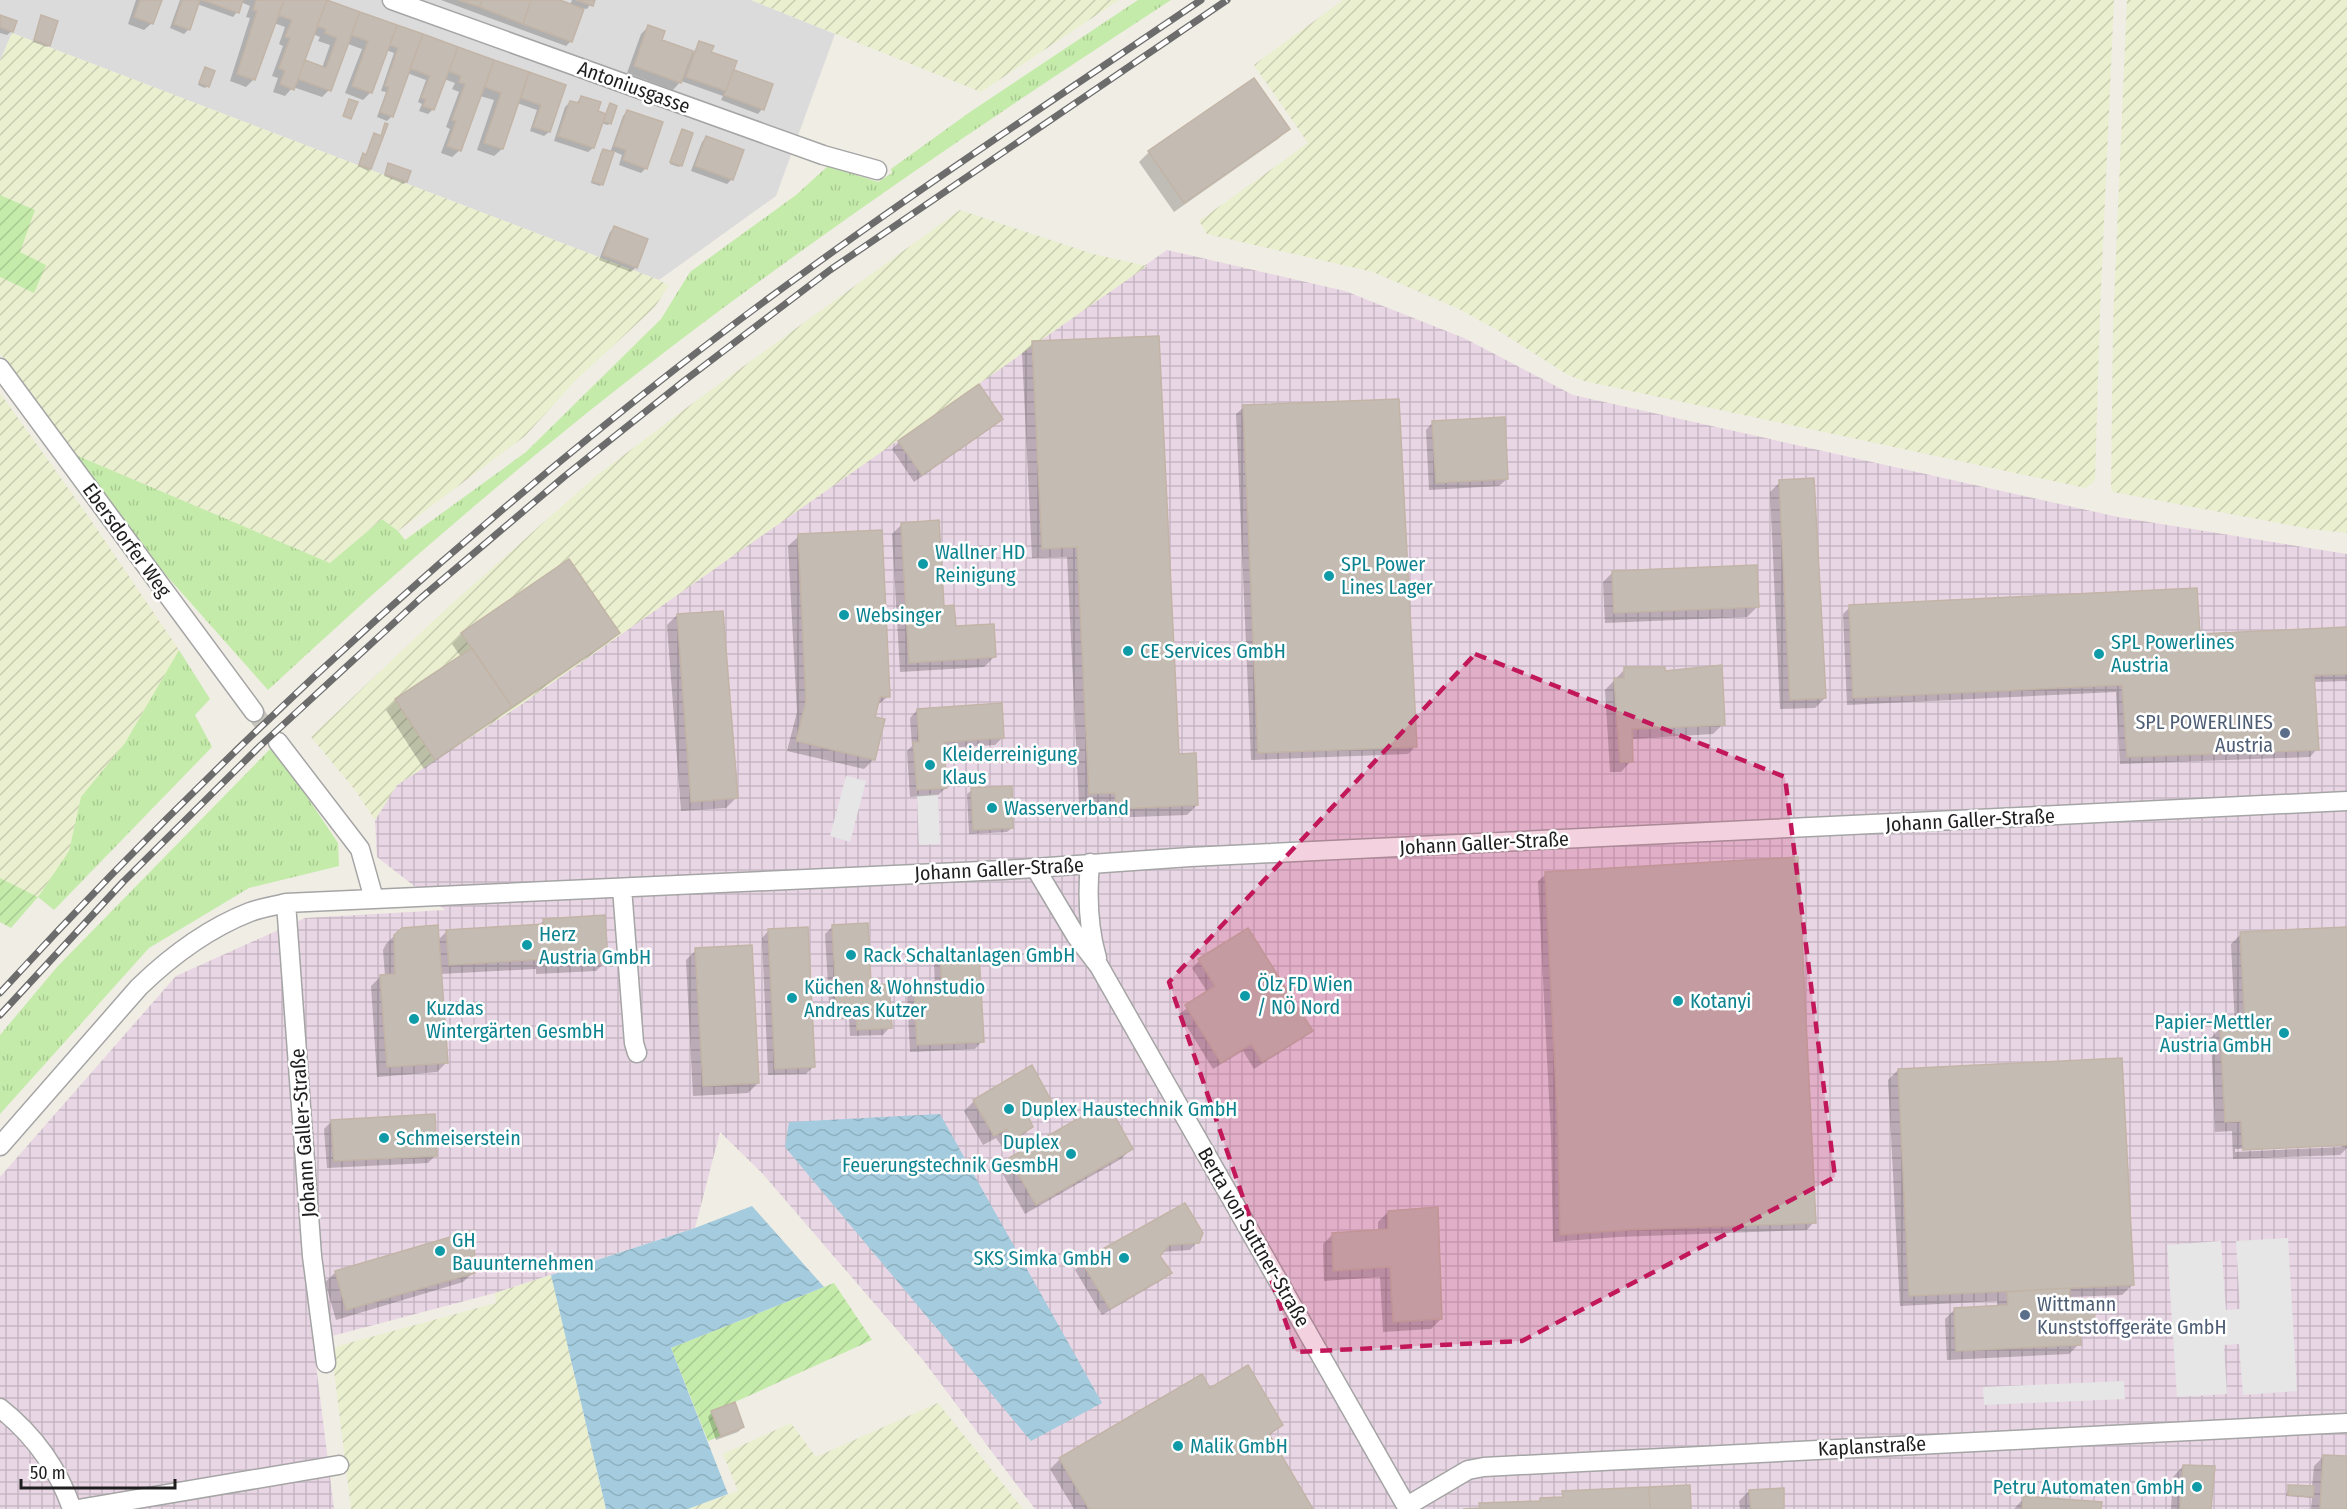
<svg xmlns="http://www.w3.org/2000/svg" width="2347" height="1509" viewBox="0 0 2347 1509" font-family="'Fira Sans Condensed',sans-serif">
<defs>
<pattern id="industrial-grid" width="8" height="8" patternUnits="userSpaceOnUse" patternTransform="scale(1.5)"><rect width="8" height="8" fill="#e9d6e4"/><path d="M0 4h8M4 0v8" fill="none" stroke="#c7b7c3"/></pattern>
<pattern id="farmland-furrows" width="10" height="10" patternUnits="userSpaceOnUse" patternTransform="scale(1.5)"><rect width="10" height="10" fill="#eaefcf"/><path d="M-1 1l2-2M0 10L10 0M9 11l2-2" fill="none" stroke="#c8ccb1"/></pattern>
<pattern id="grass-tufts" width="24" height="20" patternUnits="userSpaceOnUse" patternTransform="scale(1.5)"><rect width="24" height="20" fill="#c4eba9"/><path d="M3 7l-1-3M5 7V3M7 7l1-3M15 17l-1-3M17 17v-4M19 17l1-3" fill="none" stroke="#a8c991"/></pattern>
<pattern id="garden-furrows" width="10" height="10" patternUnits="userSpaceOnUse" patternTransform="scale(1.5)"><rect width="10" height="10" fill="#c4eba9"/><path d="M-1 1l2-2M0 10L10 0M9 11l2-2" fill="none" stroke="#a8c991"/></pattern>
<pattern id="water-waves" width="16" height="10" patternUnits="userSpaceOnUse" patternTransform="scale(1.5)"><rect width="16" height="10" fill="#a4ccde"/><path d="M0 5q4-4 8 0t8 0" fill="none" stroke="#8dafbe"/></pattern>
</defs>
<rect width="100%" height="100%" fill="#f0ede4"/>
<!-- residential -->
<path fill="#dcdbdb" d="M0,0H751L835,34L776,196L659,280L12,33L0,61Z"/>
<!-- industrial -->
<path fill="url(#industrial-grid)" d="M1167,250L1345,291L1464,338L1573,395L2118,517L2347,554V1509H1035L923,1360L762,1173L720,1132L695,1228L495,1293L313,1341L334,1509H0V1177L176,976L305,918L445,910L377,857L375,820L397,785L519,706Z"/>
<!-- farmland -->
<path fill="url(#farmland-furrows)" d="M751,0H1119L981,92Z
M1343,0H2114L2100,311L2095,480L2086,488L1584,381L1568,375L1499,331L1459,309L1373,272L1207,234L1199,221L1308,143L1254,65Z
M2127,0H2347V533L2310,529L2113,492L2111,489L2113,323Z
M12,33L659,280L669,286L654,308L577,379L525,436L398,531L382,519L330,563L71,453L0,353V277L34,293L19,252L35,210L0,195V61Z
M960,210L1093,254L1147,266L519,706L397,785L375,820L355,790L311,737L447,608L596,476L697,400Z
M0,393L88,516L179,650L125,743L81,797L69,851L38,897L0,878Z
M551,1275L606,1509H351L332,1354L338,1346L496,1303L495,1293Z
M938,1403L1023,1509H688L738,1491L723,1454L791,1423L816,1457Z"/>
<!-- grass -->
<path fill="url(#grass-tufts)" d="M1138,0H1171C1019,99 869,200 723,308C564,426 413,555 268,690L158,566L71,453L330,563L382,519L398,531L405,540L526,452L661,319L690,272L796,195L828,166L878,182L892,173L891,169L970,112Z
M179,650L210,699L195,715L212,747L54,910L38,897L69,851L81,797L125,743Z
M273,746L338,843L339,866L249,888L149,948L0,1114V1035L57,967Z"/>
<!-- garden -->
<path fill="url(#garden-furrows)" d="M0,195L35,210L20,252L46,265L34,293L0,277Z
M0,878L38,897L11,928L0,922Z
M834,1283L872,1340L735,1402L744,1427L708,1441L671,1348Z"/>
<!-- parking -->
<path fill="#e6e6e6" d="M846,776L866,781L850,842L830,836Z
M938,794L940,844L919,845L917,795Z
M2288,1238L2297,1391L2243,1395L2239,1344L2224,1345L2227,1394L2177,1397L2167,1245L2221,1241L2226,1310L2240,1309L2236,1241Z
M2124,1381L2125,1399L1984,1405L1983,1387Z"/>
<!-- water -->
<path fill="url(#water-waves)" d="M940,1114L1102,1403L1031,1441L785,1147L789,1122Z
M752,1206L824,1287L671,1348L728,1494L688,1509H606L551,1275L695,1228Z"/>
<!-- shadow -->
<path fill="#0003" fill-rule="evenodd" d="M136,0H160L152,23L144,30L128,24Z
M180,0H324L564,86L549,132L544,136L530,131L537,110L517,103L502,149L494,156L477,150L494,100L480,96L460,150L452,157L441,153L450,129L446,127L459,92L452,89L455,83L444,79L433,109L428,114L419,111L422,104L418,102L426,80L407,73L392,116L387,121L377,117L386,92L381,91L394,53L386,50L371,92L363,100L345,93L362,49L348,44L329,90L322,97L293,87L285,96L273,92L278,78L272,76L283,46L279,44L285,27L274,23L253,80L246,87L230,81L250,18L246,17L250,6L241,2L237,12L233,17L197,4L189,29L184,34L170,28ZM313,34L320,37L318,41L330,45L322,68L303,61Z
M441,0H556L570,5L572,0H593L587,9L583,8L571,41L566,46Z
M0,17L12,31L7,35L0,33Z
M40,19L49,45L47,47L33,42Z
M649,26L661,40L693,53L700,42L732,71L771,85L762,109L758,114L721,100L723,96L681,81L673,90L627,73L641,34Z
M206,69L207,86L205,88L198,85Z
M1253,80L1288,129L1278,139L1174,212L1139,162L1149,152Z
M581,97L596,112L605,115L610,105V123L608,125L601,123L593,148L588,152L554,141L565,107L570,102L576,104Z
M627,111L646,168L641,173L619,165L622,155L613,151L602,184L600,186L591,183L601,152L603,150L610,153L623,116Z
M386,125L370,169L368,171L358,166L361,157L366,156L373,137L375,135L380,137Z
M682,131L681,165L679,167L670,164Z
M706,137L732,179L727,184L691,171L702,142Z
M387,167L409,172L406,182L404,184L384,176Z
M615,227L646,239L635,268L631,272L599,260L610,232Z
M1033,343L1177,756L1197,805L1187,815L1106,818L1105,802L1079,804L1067,557L1032,558L1022,353Z
M1244,407L1416,746L1408,754L1251,760L1236,414Z
M1001,419L994,426L914,482L892,449L899,442Z
M1433,422L1507,479L1499,486L1429,490L1426,430Z
M1780,482L1825,698L1815,708L1780,709L1770,492Z
M902,524L954,627L994,657L984,667L900,672L892,534Z
M799,536L889,696L876,706L873,718L874,759L864,769L787,751L797,712L788,546Z
M1613,572L1757,607L1747,617L1605,623L1603,582Z
M1850,607L2198,635L2347,628V681L2313,682L2317,749L2310,757L2120,764L2116,692L1847,705L1843,614Z
M677,615L736,798L726,808L681,811L667,625Z
M618,633L608,643L424,769L386,710L396,700L461,657L452,644L462,634Z
M1625,669L1664,673L1723,724L1713,734L1631,739V761L1621,772H1610L1605,690Z
M917,710L1002,738L995,745L943,748L946,788L938,795L910,797L907,751L912,746L910,718Z
M972,790L1012,828L1007,832L969,834L967,794Z
M1546,874L1814,1222L1807,1230L1618,1237L1553,1242L1551,1137L1538,881Z
M544,920L606,961L596,971L536,974V969L440,974L447,1062L437,1072L377,1077L371,986L381,976H385L383,950L386,944L397,933L438,940L447,931L538,926Z
M832,927L869,987L890,1027L883,1035L850,1036L849,1019L830,1020L825,934Z
M2347,929V1148L2340,1155L2233,1159L2232,1131L2215,1132L2211,1038L2221,1027H2235L2231,944L2241,934ZM2342,1144V1147L2235,1152V1149Z
M769,930L814,1066L806,1074L768,1075L762,938Z
M696,950L758,1083L748,1093L693,1096L686,960Z
M941,957L982,1041L975,1049L910,1052L907,995L915,987L935,986L934,965Z
M1199,961L1311,1031L1303,1038L1254,1069L1243,1051L1213,1069L1179,1014L1208,993L1192,968Z
M1898,1070L2132,1285L2122,1295L2068,1297L2069,1304L2094,1322L2084,1332L2079,1333V1344L2069,1354L1947,1360L1945,1319L1955,1309L1998,1307L1997,1301L1900,1306L1888,1080Z
M974,1101L1050,1102L1040,1112L1028,1119L1031,1127L1021,1137L1003,1148L996,1138L983,1145L964,1111Z
M332,1121L436,1155L428,1163L327,1168L324,1129Z
M1131,1149L1121,1159L1025,1214L1000,1169L1010,1159Z
M1184,1205L1197,1242L1190,1250L1161,1252L1159,1255L1170,1273L1162,1280L1102,1315L1075,1270L1082,1262Z
M1388,1212L1441,1319L1431,1329L1383,1332L1380,1277L1324,1281L1323,1244L1333,1234L1378,1231V1222Z
M336,1272H474L463,1282L336,1320L325,1282Z
M1209,1390L1281,1425L1269,1436L1311,1509H1074L1050,1469L1060,1459Z
M712,1412L743,1427L738,1432L716,1440L708,1417Z
M2324,1456L2347,1458V1509H2311L2312,1498L2286,1496L2289,1486L2312,1487L2314,1466Z
M2183,1466L2210,1509H2171L2173,1477Z
M1749,1491L1783,1509H1740L1739,1501Z
M2024,1498L2100,1509H2014Z"/>
<!-- building -->
<path fill="#c4bcb3" stroke="#c2b4a6" stroke-width="1.5" d="M140,0H162L153,24L134,17Z
M182,0H200L190,30L174,24Z
M202,0H243L239,13Z
M256,0H284L255,80L237,74L257,11L253,10Z
M284,0H327L294,90L280,84L285,71L279,68L290,38L285,37L292,20L278,15Z
M327,0L360,12L331,91L298,79L305,60L326,68L337,38L325,33L326,29L317,26Z
M458,0H482L480,7Z
M482,0H531L523,24L480,7Z
M531,0H560L584,9L572,42L523,24Z
M576,0H595L593,6Z
M360,12L397,25L372,93L352,86L368,41L351,35Z
M0,15L17,21L13,32L0,27Z
M41,15L58,21L50,46L34,40Z
M397,25L423,34L393,117L380,112L389,87L385,86L398,48L390,45Z
M648,25L665,31L662,40L693,51L681,83L634,66Z
M423,34L458,47L434,110L423,106L426,99L421,98L430,76L410,68Z
M699,41L714,46L711,52L737,61L726,91L686,77Z
M458,47L494,60L461,151L447,146L456,121L452,120L465,84L459,82L461,76L449,71Z
M494,60L529,72L503,149L484,143L501,93L485,87Z
M205,67L215,71L209,87L199,83Z
M734,70L773,84L764,110L724,95Z
M529,72L566,85L550,132L533,127L541,105L521,98Z
M1254,78L1290,129L1184,203L1148,151Z
M581,96L601,102L598,111L606,114L594,148L558,136L570,101L579,103Z
M349,99L358,102L351,119L343,116Z
M610,103L617,106L611,124L603,121Z
M627,110L663,122L647,169L623,160L626,150L614,146Z
M385,123L388,124L371,169L359,165L363,153L366,155L374,133L381,136Z
M682,129L693,133L682,166L670,162Z
M706,136L744,150L733,180L695,166Z
M603,149L614,152L603,185L592,181Z
M388,163L411,171L407,182L385,174Z
M614,226L648,239L637,268L603,255Z
M1159,336L1179,754L1196,753L1198,805L1116,809L1115,793L1089,794L1077,547L1042,549L1032,341Z
M979,384L1003,419L922,475L898,441Z
M1399,399L1417,747L1258,753L1243,405Z
M1505,417L1508,479L1436,483L1432,421Z
M1814,478L1826,698L1790,700L1779,480Z
M939,520L944,606L954,605L956,626L994,624L996,657L909,663L901,523Z
M882,530L890,697H880L875,717L885,719L875,760L796,741L806,701L798,534Z
M569,559L620,633L512,707L461,633Z
M1757,565L1759,607L1614,613L1612,571Z
M2197,588L2200,634L2347,627V674L2314,675L2319,750L2127,757L2122,685L1853,698L1849,605Z
M723,611L738,798L691,802L677,614Z
M472,648L512,707L435,760L395,699Z
M1722,665L1725,725L1632,729L1633,762H1620L1614,678H1624V667H1665V671Z
M1002,703L1004,738L944,742L947,788L917,790L913,742H919L917,709Z
M1012,786L1013,828L973,830L971,788Z
M1798,857L1816,1223L1627,1230L1560,1235L1558,1129L1545,872Z
M605,915L608,961L546,965L545,959L449,965L446,930L544,924L543,919Z
M868,923L871,985L889,984L892,1028L857,1030L856,1013L837,1014L832,925Z
M438,925L448,1063L387,1067L380,975L395,974L394,935L402,928Z
M808,927L815,1067L775,1069L768,929Z
M2347,927V1145L2243,1150L2241,1121L2225,1122L2220,1026L2245,1025L2240,932Z
M1248,928L1313,1031L1262,1062L1251,1044L1221,1063L1185,1005L1215,986L1198,959Z
M752,945L759,1083L703,1086L695,948Z
M979,954L984,1042L917,1045L914,986L942,984L940,956Z
M2122,1058L2134,1285L1909,1296L1898,1069Z
M1032,1065L1052,1102L1028,1116L1033,1127L1013,1139L1007,1129L994,1136L973,1100Z
M1107,1102L1133,1149L1036,1205L1009,1158Z
M435,1114L437,1156L334,1161L331,1120Z
M1185,1203L1203,1233L1199,1243L1169,1245L1160,1256L1172,1273L1110,1309L1081,1261Z
M1438,1207L1442,1319L1393,1322L1390,1267L1333,1271L1332,1233L1388,1229V1211Z
M474,1230L475,1273L346,1310L335,1271Z
M2070,1288V1303L2094,1302L2095,1323L2080,1324L2081,1345L1956,1351L1954,1308L2008,1305L2007,1292Z
M1248,1365L1283,1425L1269,1434L1313,1509H1089L1059,1458L1202,1374L1210,1388Z
M735,1402L744,1427L721,1436L711,1411Z
M2323,1455L2347,1456V1509H2320Z
M2183,1465L2215,1466L2211,1509H2180Z
M1690,1485L1691,1509H1650L1649,1487Z
M2288,1485L2314,1486L2313,1497L2288,1495Z
M1649,1487L1650,1509H1463L1480,1508L1479,1503L1540,1501V1498L1563,1497L1562,1491Z
M1784,1488V1509H1751L1749,1490Z
M2023,1496L2102,1502L2101,1509H2022Z"/>
<g fill="none" stroke-linecap="round" stroke-linejoin="round">
<!-- minor-tunnel -->
<path stroke="#c6c4bc" stroke-width="18" stroke-dasharray="18 9" stroke-linecap="butt" d="M254,712L278,742"/>
<!-- minor casing -->
<g stroke="#a5a5a5" stroke-width="21">
<path id="minor" d="M392,0L823,155L877,170
M0,368L254,712
M278,742L360,849L374,899
M1090,863C1087,896 1088,927 1097,958
M1036,869L1076,936L1099,966L1408,1509
M622,888L634,1043L637,1053
M286,903L312,1256L326,1363
M0,1146L139,987C170,957 209,928 250,912C261,908 274,906 286,903L1004,870L1190,857L2347,801
M0,1408C34,1435 58,1468 72,1509
M1407,1506L1468,1470L1484,1467L2347,1423
M78,1509L339,1465"/>
</g>
<!-- minor -->
<use href="#minor" stroke="#fff" stroke-width="18"/>
<!-- rail casing -->
<g stroke="#6c6c6c" stroke-width="7">
<path id="rail" d="M0,993C207,767 432,559 674,370C843,238 1024,120 1201,0
M0,1015L123,882L260,746L421,598L565,476L684,381L830,270L1227,0"/>
</g>
<!-- rail -->
<use href="#rail" stroke="#fff" stroke-width="4.5" stroke-dasharray="14" stroke-linecap="butt"/>
</g>
<!-- marked area -->
<path fill="#c2185b" fill-opacity="0.2" stroke="#c2185b" stroke-width="4.5" stroke-dasharray="12 8" stroke-linejoin="round" d="M1475,654L1785,777L1835,1177L1522,1341L1296,1352L1169,982Z"/>
<!-- markers -->
<g fill="#0f9aa8" stroke="#fff" stroke-width="2">
<circle cx="923" cy="564" r="6"/>
<circle cx="1329" cy="576" r="6"/>
<circle cx="844" cy="615" r="6"/>
<circle cx="1128" cy="651" r="6"/>
<circle cx="2099" cy="654" r="6"/>
<circle cx="930" cy="765" r="6"/>
<circle cx="992" cy="808" r="6"/>
<circle cx="527" cy="945" r="6"/>
<circle cx="851" cy="955" r="6"/>
<circle cx="1245" cy="996" r="6"/>
<circle cx="792" cy="998" r="6"/>
<circle cx="1678" cy="1001" r="6"/>
<circle cx="414" cy="1019" r="6"/>
<circle cx="2284" cy="1033" r="6"/>
<circle cx="1009" cy="1109" r="6"/>
<circle cx="384" cy="1138" r="6"/>
<circle cx="1071" cy="1154" r="6"/>
<circle cx="440" cy="1251" r="6"/>
<circle cx="1124" cy="1258" r="6"/>
<circle cx="1178" cy="1446" r="6"/>
<circle cx="2197" cy="1487" r="6"/>
</g>
<g fill="#5c6f8a" stroke="#fff" stroke-width="2">
<circle cx="2285" cy="733" r="6"/>
<circle cx="2025" cy="1315" r="6"/>
</g>
<g text-anchor="middle" stroke-width="5" stroke-linejoin="round" paint-order="stroke">
<!-- street labels -->
<g font-size="20" fill="#1e1e1e" stroke="#fff">
<text transform="translate(634 87) rotate(20)" y="7">Antoniusgasse</text>
<text transform="translate(127 540) rotate(54)" y="7">Ebersdorfer Weg</text>
<text transform="translate(1970 820) rotate(-3)" y="7">Johann Galler-Straße</text>
<text transform="translate(1484 843) rotate(-3)" y="7">Johann Galler-Straße</text>
<text transform="translate(999 869) rotate(-3)" y="7">Johann Galler-Straße</text>
<text transform="translate(303 1133) rotate(-94)" y="7">Johann Galler-Straße</text>
<text transform="translate(1254 1237) rotate(60)" y="7">Berta von Suttner-Straße</text>
<text transform="translate(1872 1446) rotate(-3)" y="7">Kaplanstraße</text>
</g>
<!-- culture labels -->
<g font-size="20" fill="#0d838f" stroke="#fff" text-anchor="start">
<text x="935" y="559">Wallner HD<tspan x="935" dy="23">Reinigung</tspan></text>
<text x="1341" y="571">SPL Power<tspan x="1341" dy="23">Lines Lager</tspan></text>
<text x="856" y="622">Websinger</text>
<text x="2111" y="649">SPL Powerlines<tspan x="2111" dy="23">Austria</tspan></text>
<text x="1140" y="658">CE Services GmbH</text>
<text x="942" y="761">Kleiderreinigung<tspan x="942" dy="23">Klaus</tspan></text>
<text x="1004" y="815">Wasserverband</text>
<text x="539" y="941">Herz<tspan x="539" dy="23">Austria GmbH</tspan></text>
<text x="863" y="962">Rack Schaltanlagen GmbH</text>
<text x="1257" y="991">Ölz FD Wien<tspan x="1257" dy="23">/ NÖ Nord</tspan></text>
<text x="804" y="994">Küchen &amp; Wohnstudio<tspan x="804" dy="23">Andreas Kutzer</tspan></text>
<text x="1690" y="1008">Kotanyi</text>
<text x="426" y="1015">Kuzdas<tspan x="426" dy="23">Wintergärten GesmbH</tspan></text>
<text x="2272" y="1029" text-anchor="end">Papier-Mettler<tspan x="2272" dy="23">Austria GmbH</tspan></text>
<text x="1021" y="1116">Duplex Haustechnik GmbH</text>
<text x="396" y="1145">Schmeiserstein</text>
<text x="1059" y="1149" text-anchor="end">Duplex<tspan x="1059" dy="23">Feuerungstechnik GesmbH</tspan></text>
<text x="452" y="1247">GH<tspan x="452" dy="23">Bauunternehmen</tspan></text>
<text x="1112" y="1265" text-anchor="end">SKS Simka GmbH</text>
<text x="1190" y="1453">Malik GmbH</text>
<text x="2185" y="1494" text-anchor="end">Petru Automaten GmbH</text>
</g>
<!-- service labels -->
<g font-size="20" fill="#4e5e75" stroke="#fff" text-anchor="end">
<text x="2273" y="729">SPL POWERLINES<tspan x="2273" dy="23">Austria</tspan></text>
<text x="2037" y="1311" text-anchor="start">Wittmann<tspan x="2037" dy="23">Kunststoffgeräte GmbH</tspan></text>
</g>
</g>
<!-- scale -->
<path d="M21 1479v9h154v-9" fill="none" stroke="#1e1e1e" stroke-width="3"/>
<text x="30" y="1479" font-size="18" fill="#1e1e1e" stroke="#ffffff" stroke-width="4.5" paint-order="stroke">50 m</text>
</svg>
